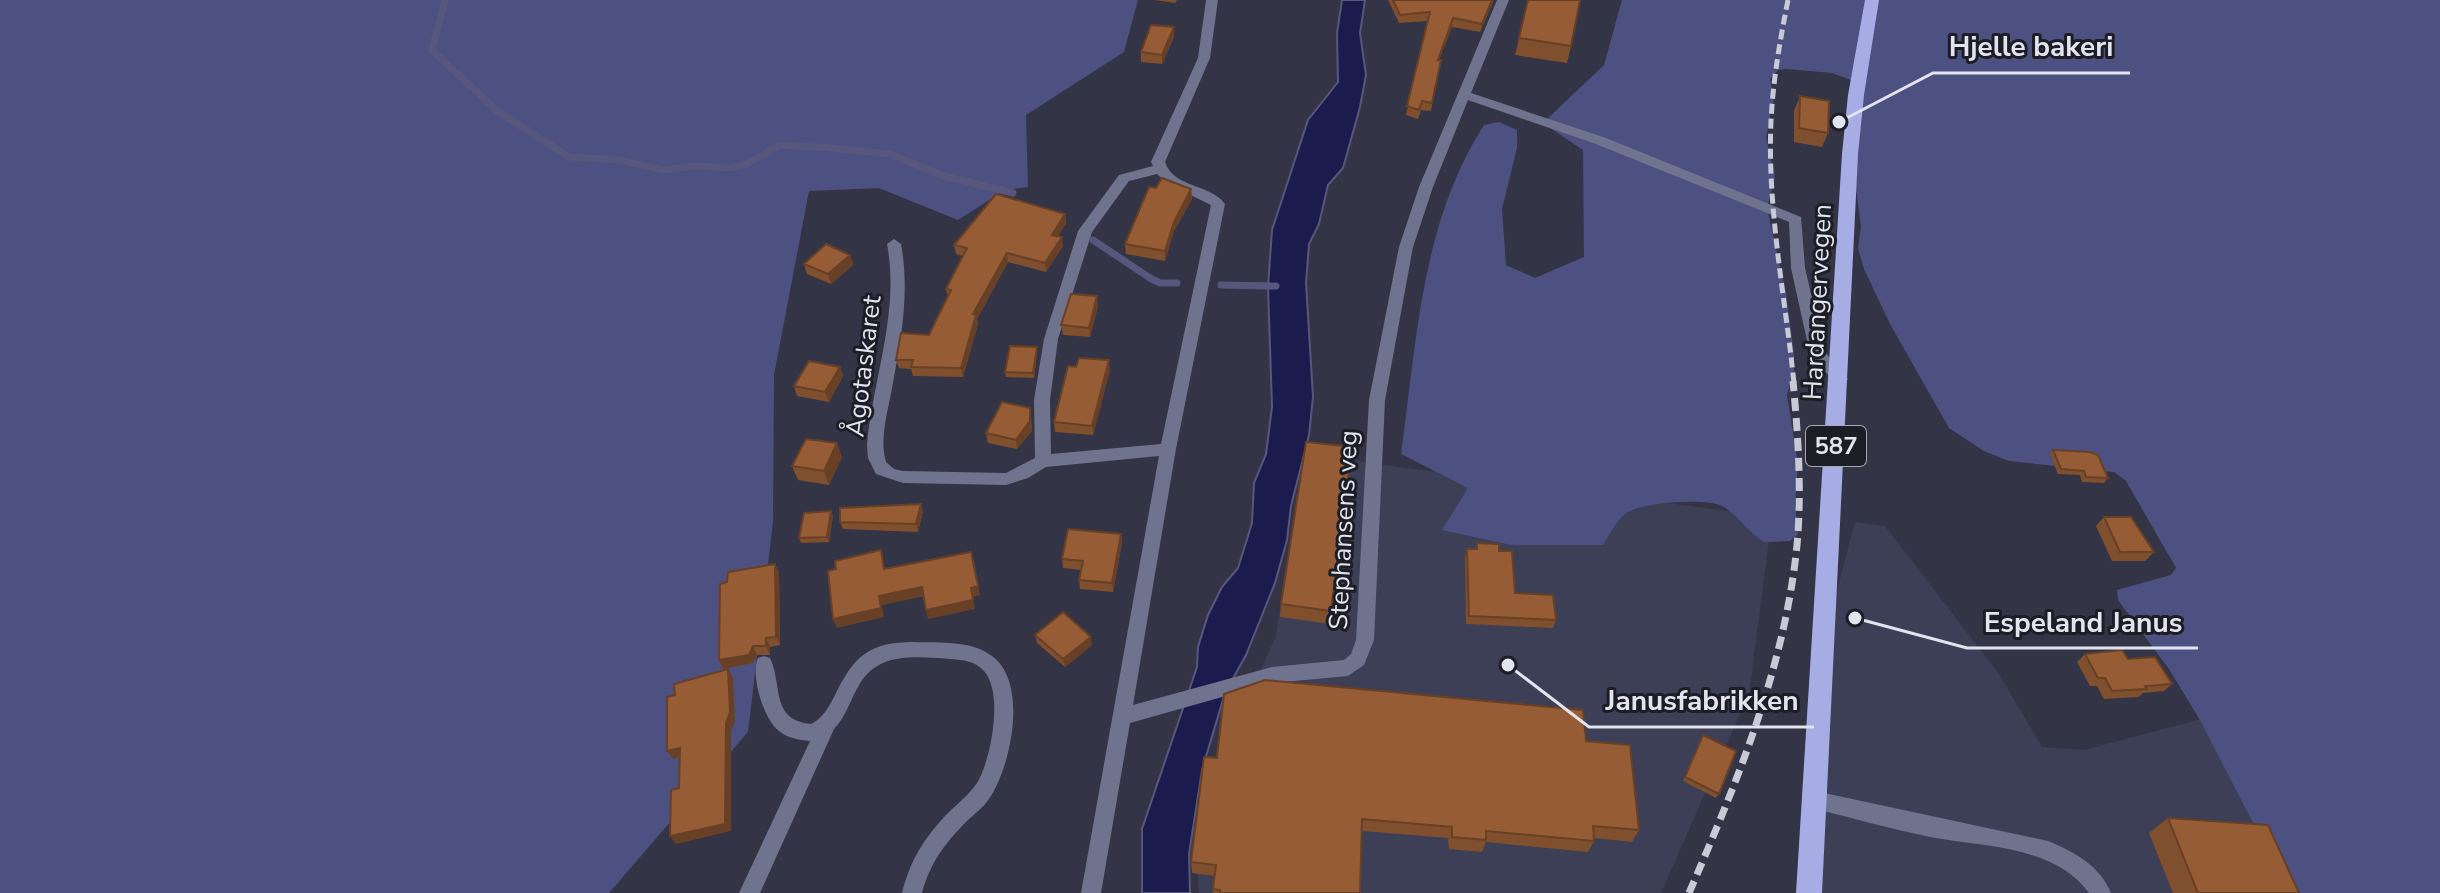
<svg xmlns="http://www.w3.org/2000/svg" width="2440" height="893" viewBox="0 0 2440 893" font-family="'Nunito Sans',sans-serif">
<rect width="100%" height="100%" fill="#333546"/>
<!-- built -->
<path fill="#3c3f56" d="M1303,454L1772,517L1749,694L1661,893H1199L1193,819L1276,636Z
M1855,522L1885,526L1999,674L2042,747L2084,750L2201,719L2288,893H1809L1825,636Z"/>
<!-- green -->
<path fill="#4d5181" d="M0,0H1138L1124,52L1026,115L1028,187L1005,190L958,220L879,188L809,191L774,375L773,522L748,732L609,893H0Z
M1622,0H2440V893H2289L2200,720L2169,669L2118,600L2117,590L2171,575L2176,568L2126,481L2114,472L2009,461L1984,451L1949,428L1890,324L1864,269L1858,248L1861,227L1854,173L1851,80L1832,73L1786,69L1778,70L1770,79L1774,98L1766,137L1775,177L1767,208L1786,293L1794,354V370L1787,395L1798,465L1795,503L1798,534L1790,541L1764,542C1749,533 1737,514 1722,506C1706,498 1639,502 1625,514C1616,521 1610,535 1603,545H1511L1442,530L1468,488L1401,454C1417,340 1421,223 1484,125L1499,122L1517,130V148L1502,209L1506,265L1535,278L1584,257L1583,150L1540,121L1544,122L1604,65Z"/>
<!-- water -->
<path fill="#1c1b4e" stroke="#57577e" stroke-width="2" d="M1342,0H1365L1360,33L1366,75L1360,107L1343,168L1328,185L1319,224L1309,244L1306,283L1313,397L1309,435L1291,506L1287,540L1275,583L1246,655L1225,693L1202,770L1189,854L1190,893H1142V829L1197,667L1198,647L1208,615L1222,587L1238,568L1252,523L1254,483L1266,454L1272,407L1268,287L1272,230L1308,120L1338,82L1337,33Z"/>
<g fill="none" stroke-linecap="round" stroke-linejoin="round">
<!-- stream -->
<path stroke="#57577e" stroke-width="7" d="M445,0L432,50L496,110L569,157L620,160L663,170L695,166L730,168L747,164L780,145L832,148L891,154L941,175L1013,193
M1093,240L1150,278L1160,283H1177
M1221,285L1276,286"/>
<!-- minor -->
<path fill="#6f738d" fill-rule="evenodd" d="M1206,0H1218L1210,58L1165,162C1174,189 1210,183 1225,204L1176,449L1133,705L1272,667L1344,660L1351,654L1356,640L1369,400L1399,247L1419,187L1497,0H1509L1471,93L1606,138L1801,217L1805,268L1825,352L1848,379L1845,383H1835L1810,354L1791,268L1789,222L1596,144L1468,100L1433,187L1413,247L1385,400L1374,640L1364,665L1348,676L1272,683L1130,723L1101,893H1081L1159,456L1046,467L1028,478L1006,485L903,483L876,474L868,458L867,445C873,378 900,312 887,244L894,239L901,244C910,292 901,340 892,388C888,411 879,439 886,462L894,469L903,471L1006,473L1035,458L1034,400L1044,339L1078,231L1119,175L1153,166L1151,162L1198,58ZM1157,174L1168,184L1211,205L1161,444L1051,454L1050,400L1058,339L1092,232L1129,181Z
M914,642C939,643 971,640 992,656C1029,683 1011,767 989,799C983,808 974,814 967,821C945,843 930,863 922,893H902C910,861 924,838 947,814C957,804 969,795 977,783C991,760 1004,693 984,671C975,661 963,660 951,659C915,657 877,651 858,687C850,701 845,718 834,729L760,893H739L810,741C798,740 788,738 779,731C764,720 750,675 758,658L764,656L770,658C783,685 770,720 811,724C823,718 829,707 835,695C854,656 869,642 914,642Z
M1815,791L2048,841C2075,852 2100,866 2111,893H2089C2054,845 1983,847 1930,837C1891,829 1853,818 1815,809L1808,806L1805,800L1808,794Z"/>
<!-- primary -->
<path fill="#a7ade4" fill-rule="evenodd" d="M1865,0H1879L1864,95L1858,154L1822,893H1796L1842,154L1848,95Z"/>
<!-- rail-far1 -->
<path stroke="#c8cad6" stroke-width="5" stroke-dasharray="10 5" stroke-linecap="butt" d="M1788,0C1780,40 1773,80 1771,121C1767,209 1785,296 1794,383"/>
<!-- rail -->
<path stroke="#c8cad6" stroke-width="7" stroke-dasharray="13 7" stroke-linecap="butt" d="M1689,893C1737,782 1785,667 1797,545C1802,490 1798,435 1793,381"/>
</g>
<!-- wall -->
<path fill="#804f2e" d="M1154,0H1177L1175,3Z
M1388,0H1494L1480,32L1452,27L1439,60L1431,111L1421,110L1418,119L1406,115L1428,21L1399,23Z
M1174,27V37L1162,64L1141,62V52Z
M1519,38L1571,46L1567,63L1515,55Z
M1800,96L1828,133L1822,147L1794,142V111Z
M1156,188L1191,189L1192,199L1174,231L1165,261L1126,254L1125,244Z
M1065,214L1066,223L1058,236L1063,246L1046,272L1008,262L977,319L978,324L963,377L913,376L911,369L899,368L896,360L929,335L948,297L946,289L963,256L956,254L954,245Z
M850,255L853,265L831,284L807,274L804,264Z
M1098,306L1090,337L1063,335L1061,325Z
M1037,352L1034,378L1006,377L1005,372Z
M840,367L843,376L829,402L797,396L794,386Z
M1076,367L1110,370L1093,435L1055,432L1054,422Z
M1031,417L1032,431L1017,449L988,443L986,433Z
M1352,447L1330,624L1280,617L1281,604Z
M2053,450L2108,478L2104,483L2082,482L2080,475L2058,474L2050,454Z
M842,457L829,485L798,480L792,466Z
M923,511L918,532L843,529L840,522Z
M833,516L829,542L801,543L799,538Z
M2104,517L2154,552L2145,561H2112L2096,526Z
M1121,534L1122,543L1113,592L1080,589L1079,580L1081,570L1063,568L1062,559Z
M1477,543L1499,551L1515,593L1556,620L1553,628L1466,624L1465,557L1467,549H1475Z
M775,564L779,573L780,645L770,647V655H757L753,663L723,669L719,660L727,582Z
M1035,635L1092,645L1065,667L1037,643Z
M2085,654L2128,659L2172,684L2164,691L2143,693L2139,697L2104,699L2097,686H2090L2077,662Z
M1703,735L1719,794L1716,798L1683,781Z
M1586,741L1639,830L1632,842L1594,838V841L1588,852L1486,842L1482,852L1449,849L1448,838L1362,831L1360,893H1213L1215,876L1192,873L1191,862L1217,758Z
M2168,818L2299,893H2173L2149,833Z"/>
<!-- shaded-wall -->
<path fill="#684026" d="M1492,0H1494L1480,32L1482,24Z
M1453,18L1452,27L1436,68L1438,60Z
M1174,27V37L1162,64V55Z
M1191,189L1192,199L1174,231L1165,261V251L1174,222Z
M1065,214L1066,223L1053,244L1052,235Z
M1062,237L1063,246L1046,272L1045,263Z
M1007,253L1008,262L977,319L978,324L963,377L961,368L973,314Z
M850,255L853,265L831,284L828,274Z
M1097,296L1098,306L1090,337L1089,328Z
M1037,347V352L1034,378L1033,373Z
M1109,360L1110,370L1093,435L1092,426Z
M840,367L843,376L829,402L825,392Z
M1030,408L1032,431L1017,449L1016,440Z
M837,443L842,457L829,485L824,471Z
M921,504L923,511L918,532L916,524Z
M831,511L833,516L829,542L827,537Z
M1121,534L1122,543L1113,592L1112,583Z
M974,561L980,595L973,597L975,609L928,619L926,610Z
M775,564L779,573L780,645L776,637Z
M922,587L925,596L882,605L884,617L837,628L833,619L879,596Z
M1091,637L1092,645L1065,667L1063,659Z
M766,638L770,647V655L766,646Z
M753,646L757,655L753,663L723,669L719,660Z
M728,669L733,678L735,721L731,731V831L676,844L670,836Z
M680,748L685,756L673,759L667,751Z"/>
<!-- building -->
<path fill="#955c36" stroke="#684026" stroke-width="2" d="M1393,0H1492L1482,24L1453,18L1438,60H1441L1432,103L1422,101L1419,110L1407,106L1430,12L1400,15Z
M1528,0H1580L1571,46L1519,38Z
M1151,25L1174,27L1162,55L1141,52Z
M1800,96L1829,101L1828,133L1799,128Z
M1162,178L1191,189L1174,222L1165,251L1125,244L1149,187L1156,188Z
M996,194L1065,214L1052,235L1062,237L1045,263L1007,253L973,314L976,315L961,368L911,367L913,360H896L901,333L929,335L951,290L946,289L967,248L954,245Z
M826,244L850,255L828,274L804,264Z
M1071,294L1097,296L1089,328L1061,325Z
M1010,346L1037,347L1033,373L1005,372Z
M1079,358L1109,360L1092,426L1054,422L1068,366L1076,367Z
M809,361L840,367L825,392L794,386Z
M1002,402L1030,408V421L1016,440L986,433Z
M806,439L837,443L824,471L792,466Z
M1306,442L1352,447L1331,611L1281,604Z
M2053,450L2090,452L2098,455L2108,478L2086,477L2084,471L2061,469Z
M921,504L916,524L840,522V508Z
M831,511L827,537L799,538L804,513Z
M2104,517H2131L2154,552H2120Z
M1068,529L1121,534L1112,583L1079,580L1083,561L1062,559Z
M1477,543L1499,544V551H1512L1515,593L1553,595L1556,620L1469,616L1467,549H1477Z
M881,550L884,569L971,552L978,586L971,588L973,600L926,610L922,587L879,596L881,608L833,619L828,571L836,569L835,561Z
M775,564L776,637L766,638V646H753L749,655L719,660L720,584L727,582L728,572Z
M1063,612L1091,637L1063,659L1035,635Z
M2122,650L2128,659L2155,657L2172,684L2145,686L2147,689L2112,691L2105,678H2098L2085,654Z
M728,669L730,712L726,723L725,824L670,836L671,790L679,788L680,748L667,751V697L675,695L674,684Z
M1265,680L1583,710L1586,741L1630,745L1639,830L1593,826L1594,841L1486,831V840L1452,837V827L1362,819L1360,893H1220V890L1213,889L1216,865L1191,862L1204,757L1217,758L1224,694Z
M1703,735L1736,751L1719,794L1685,777Z
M2168,818L2268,825L2299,893H2198Z"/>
<g text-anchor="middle" stroke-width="6" stroke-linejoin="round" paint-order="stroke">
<!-- shield labels -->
<rect fill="#1c1d25" stroke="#a7a8b2" stroke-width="2" x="1806" y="426" width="60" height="40" rx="6"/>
<g font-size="24" font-weight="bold" fill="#e2e4ef">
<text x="1836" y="454">587</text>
</g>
<!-- street labels -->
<g font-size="26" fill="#e2e4ef" stroke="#1c1d25">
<text transform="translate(1817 302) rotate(-87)" y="9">Hardangervegen</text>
<text transform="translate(863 366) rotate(-83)" y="9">Ågotaskaret</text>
<text transform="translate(1343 530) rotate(-87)" y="9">Stephansens veg</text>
</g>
</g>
<!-- callouts -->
<path fill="none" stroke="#e2e4ef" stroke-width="3" d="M1839 122L1933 73H2130M1855 618L1967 648H2198M1508 665L1589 727H1814"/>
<g fill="#e2e4ef" stroke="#1c1d25" stroke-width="3">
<circle cx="1839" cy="122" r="8"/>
<circle cx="1855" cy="618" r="8"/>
<circle cx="1508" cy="665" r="8"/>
</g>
<g font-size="28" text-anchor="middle" font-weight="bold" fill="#e2e4ef" stroke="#1c1d25" stroke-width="6" stroke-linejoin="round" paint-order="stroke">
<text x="2031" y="56">Hjelle bakeri</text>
<text x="2083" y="632">Espeland Janus</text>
<text x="1702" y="710">Janusfabrikken</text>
</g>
</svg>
